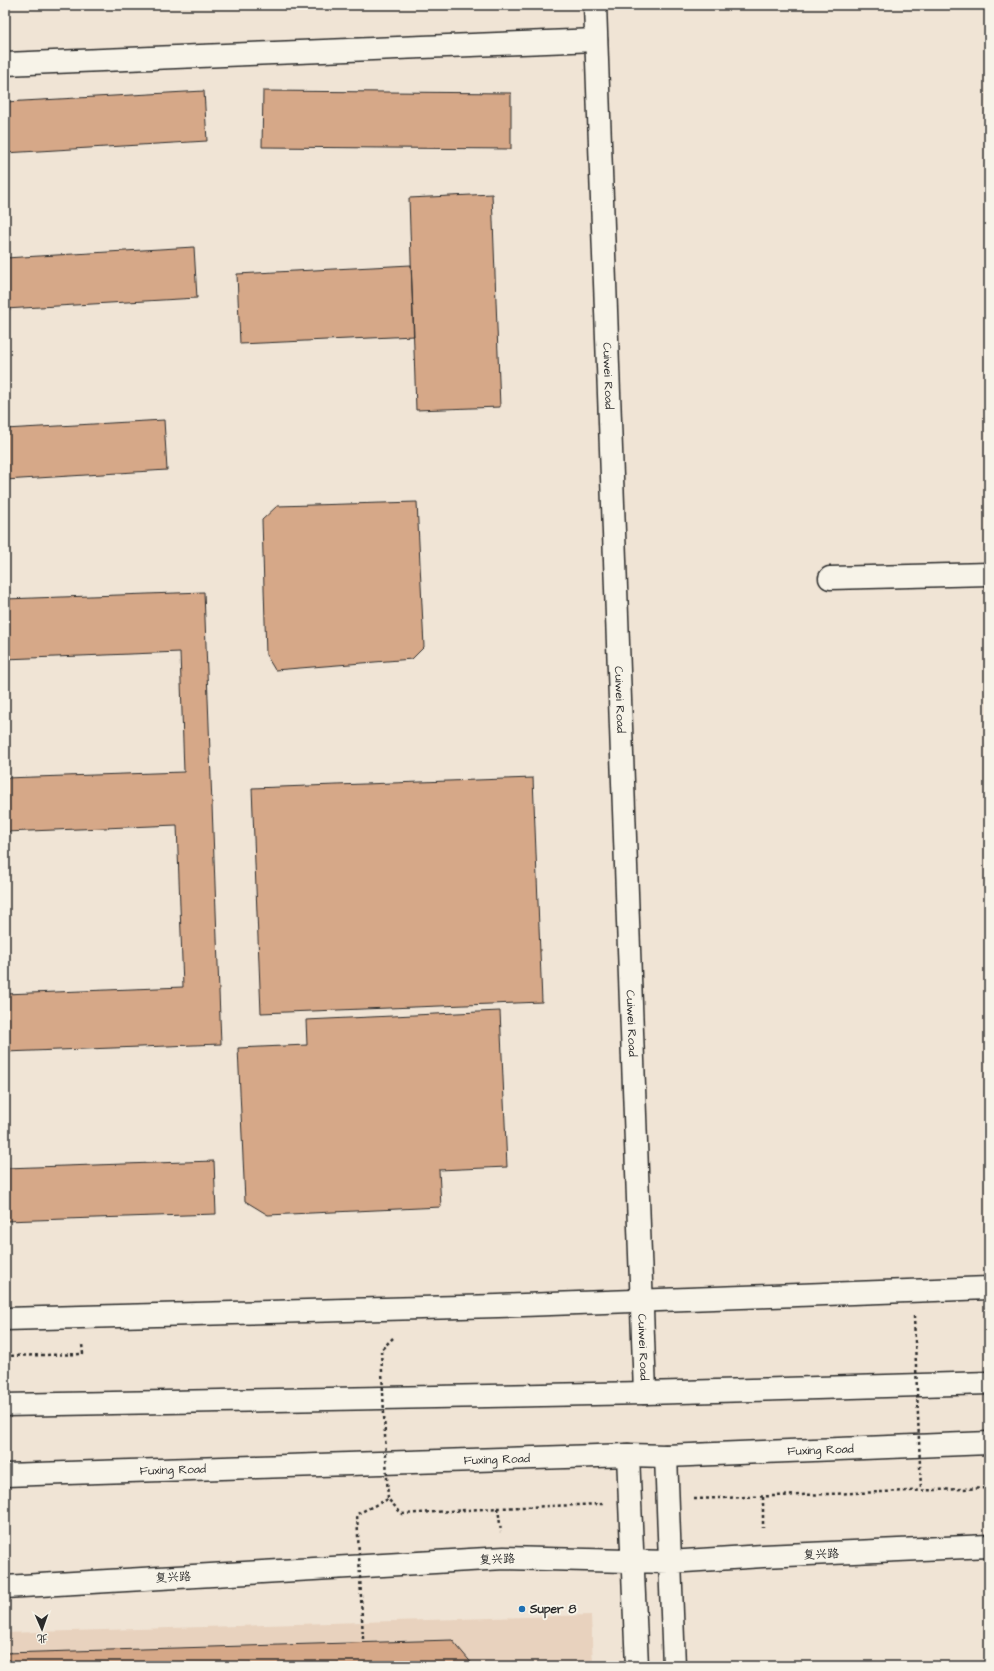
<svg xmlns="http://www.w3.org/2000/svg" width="994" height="1671" viewBox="0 0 994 1671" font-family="'Architects Daughter','LXGW WenKai TC',sans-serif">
<rect width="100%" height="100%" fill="#f0e4d5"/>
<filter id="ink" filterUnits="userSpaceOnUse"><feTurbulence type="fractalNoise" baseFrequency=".025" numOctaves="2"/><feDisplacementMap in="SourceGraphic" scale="8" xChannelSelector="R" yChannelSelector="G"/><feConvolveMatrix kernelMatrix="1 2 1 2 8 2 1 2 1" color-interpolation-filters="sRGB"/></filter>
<g filter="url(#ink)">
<!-- built -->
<path fill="#e8d2be" d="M591,1615L593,1666H5V1633Z"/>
<!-- building -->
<path fill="#d6a888" stroke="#2b2b2b" d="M204,91L207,141L5,153V102Z
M263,91L511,93V149L262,147Z
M492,194L500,407L416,410L409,198Z
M194,247L197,298L5,309V258Z
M411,265L414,336L240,344L237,274Z
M164,420L167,470L5,480V429Z
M417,502L424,647L412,659L275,670L266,655L262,520L277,506Z
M204,592L221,1044L5,1052V994L183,987L177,825L5,832V778L184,772L180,652L5,659V599Z
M533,778L542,1002L261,1013L252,788Z
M500,1011L507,1167L439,1170L441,1207L268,1215L245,1201L238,1048L307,1045L306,1020Z
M214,1161L216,1214L5,1221V1168Z
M452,1640L474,1666H5V1653Z"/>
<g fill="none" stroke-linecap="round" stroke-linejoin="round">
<!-- street casing -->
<g stroke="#2b2b2b" stroke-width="25">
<g id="street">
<path id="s1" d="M595,5L645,1393"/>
<path d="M5,64L596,40"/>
<path d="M830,578L989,574"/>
</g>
</g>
<!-- secondary casing -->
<g stroke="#2b2b2b" stroke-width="25">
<path id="secondary" d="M5,1319L498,1306L989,1288
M628,1455L637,1666
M666,1456L674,1666
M5,1587L504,1558L669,1562L763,1556L989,1546"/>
</g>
<!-- highway casing -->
<g stroke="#2b2b2b" stroke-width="25">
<g id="highway">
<path d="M5,1405L645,1393L989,1383"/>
<path id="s2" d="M5,1475L628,1455L666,1456L989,1443"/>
</g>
</g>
<!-- path -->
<path stroke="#2b2b2b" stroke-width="2.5" stroke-dasharray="3 3" stroke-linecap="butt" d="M5,1356L83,1354L82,1344
M763,1497V1528
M694,1499L989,1488
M498,1508L501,1532
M402,1514L498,1508L603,1504"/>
<!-- street -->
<use href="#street" stroke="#f7f3e8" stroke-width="22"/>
<!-- secondary -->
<use href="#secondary" stroke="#f7f3e8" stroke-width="22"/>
<!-- highway -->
<use href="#highway" stroke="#f7f3e8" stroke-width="22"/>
<!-- path-bridge -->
<path stroke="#2b2b2b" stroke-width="2.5" stroke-dasharray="3 3" stroke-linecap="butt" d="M914,1316L921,1490
M393,1338L381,1350L388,1499L402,1514
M363,1639L357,1514L388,1499"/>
</g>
</g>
<!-- markers -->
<circle fill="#1f6fb2" stroke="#f7f3e8" stroke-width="1.5" cx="522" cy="1609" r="4"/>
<g text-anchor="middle" stroke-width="4" stroke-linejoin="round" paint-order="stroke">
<!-- street labels -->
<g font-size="12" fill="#2b2b2b" stroke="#f7f3e8">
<text dy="4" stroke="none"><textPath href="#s1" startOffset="371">Cuiwei Road</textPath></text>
<text dy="4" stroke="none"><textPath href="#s1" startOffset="695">Cuiwei Road</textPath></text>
<text dy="4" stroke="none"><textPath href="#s1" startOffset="1019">Cuiwei Road</textPath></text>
<text dy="4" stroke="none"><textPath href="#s1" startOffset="1343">Cuiwei Road</textPath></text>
<text dy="4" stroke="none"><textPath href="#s2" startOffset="816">Fuxing Road</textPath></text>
<text dy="4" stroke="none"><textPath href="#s2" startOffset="492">Fuxing Road</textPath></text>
<text dy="4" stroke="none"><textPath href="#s2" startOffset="168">Fuxing Road</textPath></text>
<text transform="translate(821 1554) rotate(-2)" y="4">复兴路</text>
<text transform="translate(497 1559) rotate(-2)" y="4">复兴路</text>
<text transform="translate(173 1577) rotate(-3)" y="4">复兴路</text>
</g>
<!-- poi labels -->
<g font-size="12" font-weight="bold" fill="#2b2b2b" stroke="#f7f3e8" text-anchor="start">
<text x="530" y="1613">Super 8</text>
</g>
</g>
<!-- margin -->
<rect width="994" height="1671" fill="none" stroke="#f7f3e8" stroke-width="20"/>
<rect x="10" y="10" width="974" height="1651" fill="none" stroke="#2b2b2b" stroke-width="1.5" filter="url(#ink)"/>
<!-- north arrow -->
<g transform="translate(42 1629) rotate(178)" stroke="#f7f3e8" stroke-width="3" paint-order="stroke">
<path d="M0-3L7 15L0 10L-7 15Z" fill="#2b2b2b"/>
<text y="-6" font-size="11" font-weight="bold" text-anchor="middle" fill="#2b2b2b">北</text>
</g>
</svg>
